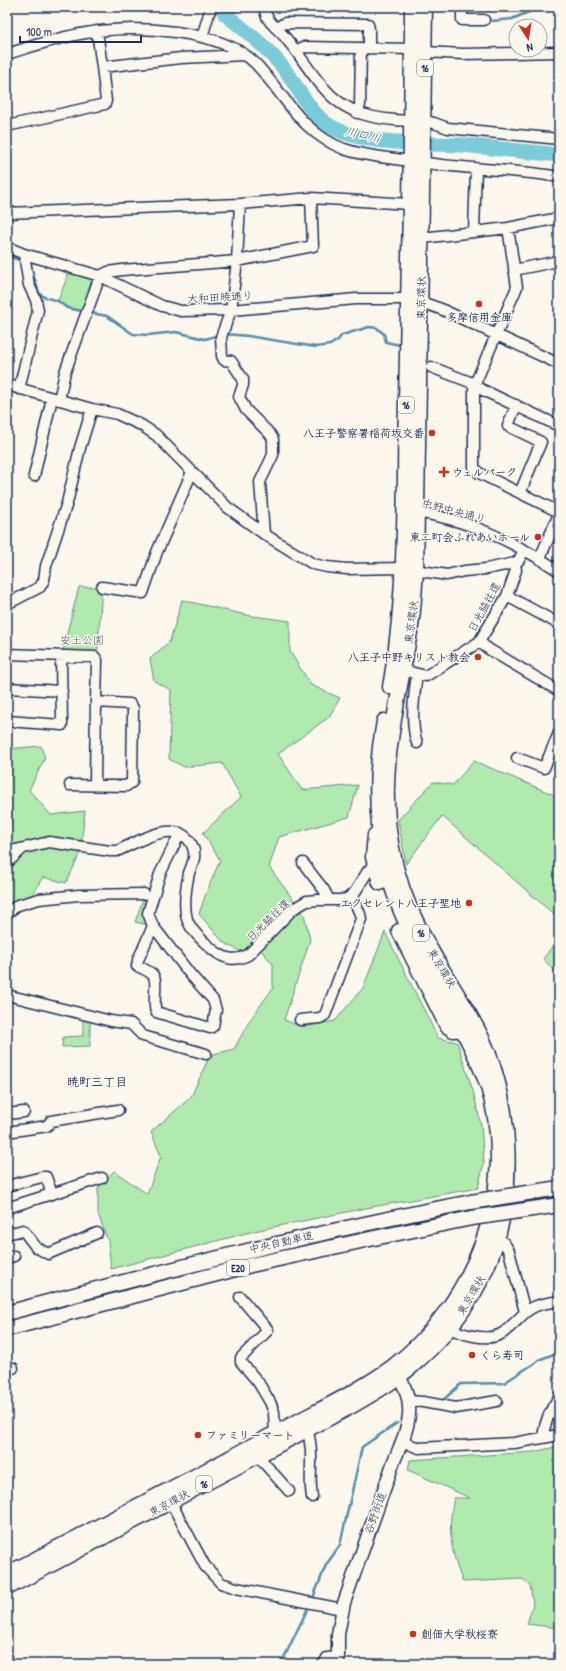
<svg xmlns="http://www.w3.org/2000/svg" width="566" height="1671" viewBox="0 0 566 1671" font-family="'Patrick Hand','Klee One',sans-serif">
<rect width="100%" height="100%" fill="#fbf7ec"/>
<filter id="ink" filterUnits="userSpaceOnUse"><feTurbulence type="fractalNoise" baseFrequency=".025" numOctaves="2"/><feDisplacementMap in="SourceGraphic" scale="8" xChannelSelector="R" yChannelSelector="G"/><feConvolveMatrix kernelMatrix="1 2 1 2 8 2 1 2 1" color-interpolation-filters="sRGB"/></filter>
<g filter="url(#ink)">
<!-- green -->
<path fill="#b1eaae" stroke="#668c86" d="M68,266L100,276L86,312L67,308L58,301L66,280Z
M79,587H102L97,660L61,656Z
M182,600L246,615L290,621V652L311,685L340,698L329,717L278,754L302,790L358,785L349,817L279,837L269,867L304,914L310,940L284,1020L303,1027L335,1021L363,988L385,932L438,1038L457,1042L473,1091L481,1125L484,1163L478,1188L366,1208L254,1231L111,1269L108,1241L98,1214V1188L114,1171L147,1194L161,1156L151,1132L191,1097L210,1055L234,1049L250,1020L273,988V964L258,947L240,951L224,943L199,914L205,896L220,860L203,833L241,797L222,763L184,767L169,759L171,690L154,681L150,659L170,641Z
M41,746L45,758L29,790L51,815L85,811L80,854L66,883L43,877L29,899L10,904L7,899V827L11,824L7,813V749Z
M474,761L559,797V919L442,816L406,864L398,820L433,782L453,785Z
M142,902L150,906L153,926L135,922Z
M559,937V975L543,959Z
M83,1014L90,1015V1046L62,1047L63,1037L83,1036Z
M559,1446V1628L527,1624L533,1604L530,1585L523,1579L463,1582C451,1555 447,1528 454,1498H470L408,1470L410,1460L534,1452Z"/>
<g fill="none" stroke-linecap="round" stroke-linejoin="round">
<!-- stream -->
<path stroke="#558da8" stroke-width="2.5" d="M220,7L225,14L247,7
M492,21L512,19L541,7
M7,256L22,261
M31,268L39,293L44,297L58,301L67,308L82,311
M91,313L107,316L133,334L148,335L176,332L205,339L219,335
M225,334L248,336L316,347L330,345L338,340L342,335L369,327L377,328L384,334L386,342L400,345
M440,1400L442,1401L461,1384L504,1383L541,1359L559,1352
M313,1598L326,1565L340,1545L362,1447L397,1423
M281,1664L308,1608"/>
<!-- river -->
<path stroke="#7ccbd9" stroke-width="15" d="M225,14C245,30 265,46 281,65C296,83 305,106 323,121C353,146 424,143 462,145C494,148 527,152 559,155"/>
<!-- minor casing -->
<g stroke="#1b2f5e" stroke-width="13">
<path id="minor" d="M265,7C264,22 280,29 288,41C301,56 310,73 323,87C346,115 377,120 411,121
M462,7V20H484
M276,28L285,23L368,24L369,29V48
M97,31L102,67
M202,37L211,7
M296,51L304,47L412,49L425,52L463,54L559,52
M7,54C33,46 59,37 86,33C132,24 222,29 256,64C286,96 300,132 344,149C364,156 382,157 403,160C430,164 457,167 484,169C509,171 534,172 559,177
M357,113L360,105L361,48
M423,121L434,123L448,128L559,139
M7,126L105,104L106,101L102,67L181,58L245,55
M240,204L237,261L231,310L221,337L222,356L224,360L231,361L243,379V385L239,397L246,410L270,434L273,439V455L260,482L264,534
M7,213L240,204L311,198L410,204
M508,228L517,287L474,386V467L479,473L559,512
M474,232L476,169
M422,238L508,228L559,218
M7,247L24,254L100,276L162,306L181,311L231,310L356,299H408L421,302L441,309L559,364
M514,270L559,261
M431,367L475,384
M7,385L92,409L117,414L141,425L156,435L227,507L264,534L313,564L327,567L347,569L402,568L447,575L464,571L486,569L515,563
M474,386L559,426
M19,389L38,310L36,300L29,285L24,254
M59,400L65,372L100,276L108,272L122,270L237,261L313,246L311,198
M516,405L508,426L541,442L520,493
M34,476L52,398
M412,512C463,517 517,543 559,571
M540,558L559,514
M102,587L143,593L157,552L192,472
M507,596L559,624
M7,604L40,587L44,580L46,566L67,503L80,448L92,409
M479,642L490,650L559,691
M7,654L95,657L97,660L96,702
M402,670L426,676L479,642L507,596L516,570L515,563L519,560L524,550
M7,688L62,691
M7,721L62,725L61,656
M417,743C410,722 414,696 417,674
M517,758L544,768L559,733
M70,785L126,786L132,782L133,708L130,704L96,702L95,785
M7,852L49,842L110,851H117C136,843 171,820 188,839C193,845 195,851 194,858C193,863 191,868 189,873C186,887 183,905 187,919C191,931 203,941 212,949C224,959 234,962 248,955L293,909L307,901L318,900H342L347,899L355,892L368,871L370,869L376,867
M7,863L22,849
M303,863L324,890L329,900
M7,913L18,905L39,899L79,895L144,894
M153,926L138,960L137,966C142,968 147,970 152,974C159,980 152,1002 156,1012L210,1028L213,1026L216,1010L213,1000L190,974L153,926L148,913L160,874L180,833
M7,995L111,1021L131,1024L143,1036L206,1054
M300,1020L320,1018L325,1015L361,919L360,914L352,896
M7,1114L24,1112
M7,1132L47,1126L51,1121L118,1110
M7,1186L42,1177H46L52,1194
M7,1208L102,1178
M7,1234L23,1230L36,1247L48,1254L97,1233
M498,1237L504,1243L509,1251L525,1312
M7,1258L14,1256
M240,1297L268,1330L241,1358V1362L258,1382L270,1402L274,1412L275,1434
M445,1325C458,1334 487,1342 501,1334C505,1332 508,1329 511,1326C518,1320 524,1312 532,1308C540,1303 550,1303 559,1301
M7,1368H13
M409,1401L423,1402L456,1408L497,1401
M307,1430C315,1451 308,1475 312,1497
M543,1438C544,1422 550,1410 559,1397
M403,1440L411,1445L419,1448L514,1443L559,1435
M259,1455L264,1463L289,1491
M168,1497L205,1566L221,1583L236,1588L342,1609
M324,1664L327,1658L337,1657"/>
</g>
<!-- major casing -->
<g stroke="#1b2f5e" stroke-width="15">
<path id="major" d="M338,1664V1634L344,1603L394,1461C409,1426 419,1403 394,1369"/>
</g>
<!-- highway casing -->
<g stroke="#1b2f5e" stroke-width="17">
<path id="highway" d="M390,687C407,593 404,496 406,400C409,269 412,138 412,7
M375,835L373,857L380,883
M399,931L447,1026L453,1030L463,1029L466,1023
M521,1194L559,1188
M519,1211L559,1205
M7,1313C161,1271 315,1232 471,1202
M7,1329L251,1265L379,1237L472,1218
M7,1574C80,1536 153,1498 226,1460C254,1444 283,1429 312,1414C339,1400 366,1386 391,1368C475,1304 519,1189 488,1087C481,1067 472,1048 462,1029C444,993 422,959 406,923C376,858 371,790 384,721
M7,1588L350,1407C374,1393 399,1379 419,1360C448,1334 472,1302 487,1267C517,1199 513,1107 483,1040C465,1002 439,969 421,931C407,905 397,877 392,848C377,774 398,704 410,632C414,612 414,592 416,572L425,7"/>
</g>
<!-- minor -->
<use href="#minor" stroke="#fbf7ec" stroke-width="10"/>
<!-- major -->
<use href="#major" stroke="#fbf7ec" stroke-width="12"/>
<!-- highway -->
<use href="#highway" stroke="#fbf7ec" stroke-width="14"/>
<!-- highway-bridge casing -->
<g stroke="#1b2f5e" stroke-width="17" stroke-linecap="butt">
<path id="highway-bridge" d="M471,1202L521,1194
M472,1218L519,1211"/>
</g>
<!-- highway-bridge -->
<use href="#highway-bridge" stroke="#fbf7ec" stroke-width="14"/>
</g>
</g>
<!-- markers -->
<g fill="#c8321e" stroke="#fbf7ec" stroke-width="1.5">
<circle cx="479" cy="304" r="4"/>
<circle cx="432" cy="433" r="4"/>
<path d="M442 466h4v4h4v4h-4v4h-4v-4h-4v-4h4z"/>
<circle cx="538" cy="537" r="4"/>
<circle cx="478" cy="657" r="4"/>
<circle cx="469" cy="903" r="4"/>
<circle cx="472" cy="1355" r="4"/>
<circle cx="198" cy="1435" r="4"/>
<circle cx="413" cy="1634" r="4"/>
</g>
<g text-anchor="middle" stroke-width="3" stroke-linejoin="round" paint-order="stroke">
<!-- shield labels -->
<g fill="#fbf7ec" stroke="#5e6b89" stroke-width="1">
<rect x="417" y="60" width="16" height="16" rx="3"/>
<rect x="398" y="397" width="16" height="16" rx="3"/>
<rect x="413" y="925" width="16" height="16" rx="3"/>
<rect x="227" y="1260" width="22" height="16" rx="3"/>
<rect x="196" y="1476" width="16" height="16" rx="3"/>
</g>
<g font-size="10" font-weight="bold" fill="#1b2f5e">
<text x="425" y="72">16</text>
<text x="406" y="409">16</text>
<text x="421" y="937">16</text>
<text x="238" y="1272">E20</text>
<text x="204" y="1488">16</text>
</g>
<!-- street labels -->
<g font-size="11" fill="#1b2f5e" stroke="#fbf7ec">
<text transform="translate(220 297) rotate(-3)" y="4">大和田暁通り</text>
<text transform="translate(421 298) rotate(-89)" y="4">東京環状</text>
<text transform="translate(454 511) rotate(15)" y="4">中野中央通り</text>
<text transform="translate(484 607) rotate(-61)" y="4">日光脇往還</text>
<text transform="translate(411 622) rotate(-82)" y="4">東京環状</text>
<text transform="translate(268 920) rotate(-44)" y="4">日光脇往還</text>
<text transform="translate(442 968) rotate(59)" y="4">東京環状</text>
<text transform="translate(281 1242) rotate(-13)" y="4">中央自動車道</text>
<text transform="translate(471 1295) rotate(-59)" y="4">東京環状</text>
<text transform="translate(169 1503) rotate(-28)" y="4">東京環状</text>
<text transform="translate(375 1513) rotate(-70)" y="4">谷野街道</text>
</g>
<!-- poi labels -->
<g font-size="11" font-weight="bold" fill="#1b2f5e" stroke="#fbf7ec" text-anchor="end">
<text x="479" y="321" text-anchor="middle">多摩信用金庫</text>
<text x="424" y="437">八王子警察署稲荷坂交番</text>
<text x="452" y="476" text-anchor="start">ウェルパーク</text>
<text x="530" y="541">東二町会ふれあいホール</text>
<text x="470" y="661">八王子中野キリスト教会</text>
<text x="461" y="907">エクセレント八王子聖地</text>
<text x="480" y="1359" text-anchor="start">くら寿司</text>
<text x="206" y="1439" text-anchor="start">ファミリーマート</text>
<text x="421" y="1638" text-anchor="start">創価大学秋桜寮</text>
</g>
<!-- park labels -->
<g font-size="11" fill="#39546e" stroke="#fbf7ec">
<text x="82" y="644">安土公園</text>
</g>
<!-- water labels -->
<g font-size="12" font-style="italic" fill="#33567d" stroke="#fbf7ec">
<text transform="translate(363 135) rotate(13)" y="4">川口川</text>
</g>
<!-- neighbourhood labels -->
<g font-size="12" font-weight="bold" fill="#1b2f5e" stroke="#fbf7ec">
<text x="97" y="1086">暁町三丁目</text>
</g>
</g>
<!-- margin -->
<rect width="566" height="1671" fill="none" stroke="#fbf7ec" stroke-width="24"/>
<rect x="12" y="12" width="542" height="1647" fill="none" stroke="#1b2f5e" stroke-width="1.5" filter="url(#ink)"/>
<!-- north arrow -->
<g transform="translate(528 38) rotate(168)"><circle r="19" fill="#fbf7ec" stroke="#a1a7b3"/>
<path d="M0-3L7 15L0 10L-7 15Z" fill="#c8321e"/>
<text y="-6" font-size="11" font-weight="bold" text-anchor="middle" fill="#1b2f5e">N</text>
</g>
<!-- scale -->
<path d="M20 36v6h121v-6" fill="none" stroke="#1b2f5e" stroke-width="2"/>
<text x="26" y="36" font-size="12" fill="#1b2f5e" stroke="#fbf7ec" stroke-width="3" paint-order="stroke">100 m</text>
</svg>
